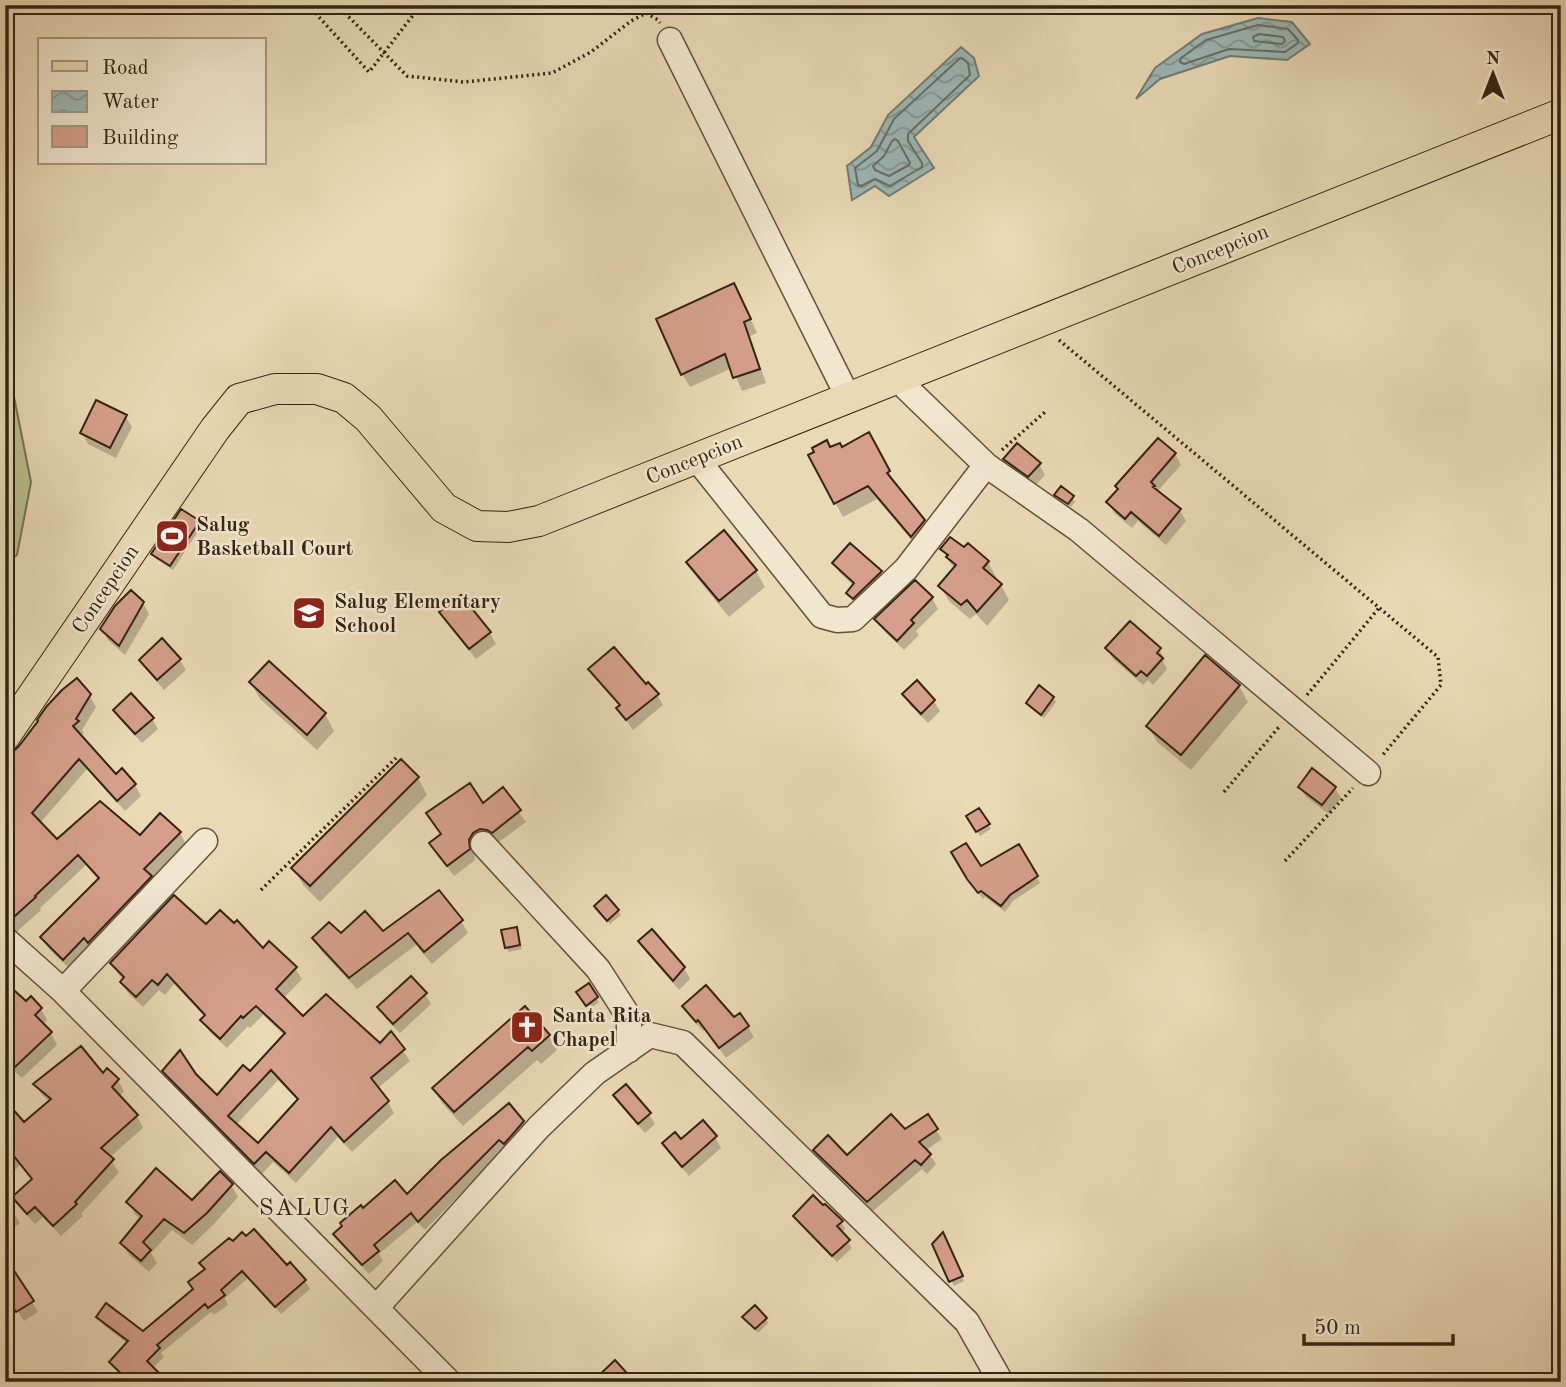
<svg xmlns="http://www.w3.org/2000/svg" width="1566" height="1387" viewBox="0 0 1566 1387" font-family="'Old Standard TT',serif">
<defs>
<pattern id="water-waves" width="16" height="10" patternUnits="userSpaceOnUse" patternTransform="scale(1.75)"><rect width="16" height="10" fill="#9bb8b6"/><path d="M0 5q4-4 8 0t8 0" fill="none" stroke="#7f9593"/></pattern>
</defs>
<rect width="100%" height="100%" fill="#e9d9b4"/>
<filter id="stains"><feTurbulence type="fractalNoise" baseFrequency=".00286" numOctaves="4"/><feColorMatrix values="0 0 0 0 .2 0 0 0 0 .09 0 0 0 0 .02 0 0 0 .5 -.17"/></filter>
<radialGradient id="worn" r=".72"><stop offset=".6" stop-color="#630" stop-opacity="0"/><stop offset="1" stop-color="#630" stop-opacity=".3"/></radialGradient>
<!-- green -->
<path fill="#b8bf8c" stroke="#767250" stroke-width="2" d="M5,352L31,482L17,555L5,564Z"/>
<!-- water -->
<path fill="url(#water-waves)" stroke="#727d75" stroke-width="2" d="M1258,18L1292,22L1310,44L1287,60L1230,56L1160,79L1136,99L1155,68L1202,34Z
M961,47L974,58L979,76L914,137L934,168L889,196L875,186L852,200L847,166L871,147L888,115Z"/>
<!-- shadow -->
<path fill="#0003" fill-rule="evenodd" d="M741,298L757,333L750,336L766,383L742,391L732,368L690,387L682,374Z
M126,417L132,427L116,458L88,444L82,433Z
M868,434L896,485L924,521L931,534L919,549L877,499L843,517L810,456L830,449H841Z
M1175,454L1181,465L1157,492L1180,511L1186,521L1166,545L1138,521L1132,528L1114,513L1108,502Z
M1005,459L1039,464L1045,475L1035,486L1011,469Z
M1057,495L1072,497L1075,502L1071,507L1059,499Z
M198,523L201,527L173,570L156,559L153,554Z
M942,549L988,562L996,577L994,580L1001,585L1009,600L987,626L976,614L970,619L949,601L940,586L955,569L951,564Z
M688,562L756,571L765,587L729,617L697,578Z
M834,563L881,572L886,581L854,602L849,593L854,586L839,572Z
M461,597L490,633L496,644L476,659L448,623L442,612Z
M932,598L938,609L916,631L919,635L904,650L883,630L877,620Z
M143,603L149,614L125,655L108,640L102,629Z
M1107,648L1159,649L1165,660L1163,662L1167,669L1153,685L1148,680L1143,685L1113,659Z
M141,660H180L186,670L164,690L147,670Z
M269,663L325,714L334,731L317,750L260,699L251,683Z
M591,669L645,687L657,695L663,705L633,730L618,708L620,707L597,679Z
M1239,686L1248,702L1191,770L1157,742L1148,726Z
M904,694L934,701L940,711L928,723L910,705Z
M89,695L96,707L82,730L84,733L80,736L116,776L135,785L141,796L125,811L87,769L40,823L56,841L140,837L180,833L186,844L71,970L49,949L42,938L99,880L86,865L40,908L41,910L12,936L5,932V762Z
M1053,698L1056,702L1044,718L1031,708L1028,703Z
M115,710L152,719L158,729L142,743L121,720Z
M401,762L418,778L427,795L320,902L303,885L294,868Z
M1300,787L1335,788L1341,798L1329,814L1306,797Z
M503,790L526,822L499,842L494,840L474,852L475,860L454,876L437,853L483,805Z
M979,810L991,829L980,836L968,817Z
M1018,846L1040,883L1013,901L1005,912L985,897L983,899L973,886L980,869Z
M598,911H618L621,915L610,924Z
M461,921L468,933L432,964L416,945L357,989L321,951L314,938L383,934Z
M207,926L263,950L295,968L302,979L283,999L303,1018L380,1045L391,1034L410,1061L377,1089L388,1102L394,1113L352,1152L338,1137L296,1183L273,1162L262,1174L171,1082L165,1071L194,1075L217,1097L250,1074L285,1036L263,1015L250,1028L248,1026L227,1048L209,1031L202,1020L205,1017L174,984L165,995L159,990L143,1007L128,993L122,982L124,980L118,974L112,963ZM278,1080L298,1101L258,1145L236,1125Z
M516,929L522,949L509,952L506,948Z
M640,942L684,968L690,979L679,990L646,952Z
M5,984L26,1003L41,1009L47,1020L42,1025L51,1033L57,1045L22,1078L5,1063Z
M588,985L599,1002L590,1009L579,992Z
M425,994L431,1004L400,1033L385,1018L379,1007Z
M684,1007L733,1019L748,1027L754,1037L726,1058L705,1029L703,1031L690,1017Z
M549,1036L557,1050L541,1064L537,1060L463,1126L442,1103L434,1088Z
M103,1075L118,1080L124,1091L119,1097L137,1116L143,1128L109,1158L119,1172L81,1214L83,1216L61,1236L43,1217L35,1224L21,1209L14,1197L33,1181L20,1165L5,1179V1119L24,1125L50,1102L42,1095L35,1084Z
M615,1096L649,1114L655,1124L645,1133L621,1106Z
M523,1122L528,1132L505,1148L425,1230L417,1222L379,1254L383,1261L369,1274L341,1244L335,1234L363,1210L407,1197Z
M936,1130L942,1139L925,1151L930,1155L936,1164L927,1174L922,1169L873,1211L820,1159L815,1150L847,1158L905,1131Z
M715,1137L721,1148L689,1176L670,1154L664,1144Z
M231,1185L238,1197L213,1225L192,1245L172,1230L151,1253L157,1263L149,1272L129,1255L122,1243L141,1220L135,1214L128,1202L193,1203Z
M5,1203L14,1213L20,1223L5,1236Z
M795,1216L841,1222L845,1229L841,1233L852,1248L837,1262L799,1223Z
M945,1239L964,1281L954,1286L934,1244Z
M201,1263L286,1268L305,1281L310,1289L281,1314L248,1278L225,1298L228,1305L214,1315L211,1312L161,1353L164,1357L152,1369L165,1382H128L116,1370L111,1362L128,1344L103,1325L98,1317L143,1333L194,1290L205,1271Z
M5,1293L32,1302L38,1312L24,1321Z
M766,1319L768,1323L758,1333L747,1322Z"/>
<g fill="none" stroke-linecap="round" stroke-linejoin="round">
<!-- shore -->
<path stroke="#686e64" stroke-width="2" d="M1258,25L1288,29L1298,40V43L1285,52L1229,49L1184,64L1180,62L1181,58L1206,40Z
M1259,34L1283,37L1285,41L1282,44L1254,41L1253,37Z
M962,58L968,63L970,75L908,134V141L922,163V167L890,186L875,179L861,186L858,185L855,168L877,151L894,119L959,59Z
M895,139L898,141L910,163L909,165L889,176L875,170L873,166L884,156L892,141Z"/>
</g>
<!-- building -->
<path fill="#d59f8b" stroke="#352413" stroke-width="2" fill-rule="evenodd" d="M734,283L751,319L744,322L760,369L733,378L725,354L681,375L656,319Z
M96,400L127,415L110,448L80,433Z
M869,432L890,471L887,473L925,520L911,537L868,486L834,504L808,455L814,452L812,448L827,440L830,447L840,443L842,447Z
M1158,438L1176,453L1151,482L1155,486L1153,487L1181,509L1159,536L1131,512L1125,519L1106,502L1118,489L1115,486Z
M1017,443L1041,463L1028,477L1003,459Z
M1061,486L1074,496L1068,504L1054,495Z
M181,509L200,521L170,566L151,554Z
M724,530L757,570L719,601L686,562Z
M950,537L964,547L968,543L989,561L983,568L1002,584L977,612L967,600L961,605L938,586L956,565L946,557L948,555L940,549Z
M850,543L882,571L853,599L846,593L854,583L832,563Z
M915,580L933,597L911,620L914,623L897,641L874,619Z
M131,590L144,602L119,646L100,629L115,606Z
M461,595L491,632L469,649L439,612Z
M1130,621L1161,648L1157,653L1163,658L1147,676L1141,671L1136,676L1105,648Z
M162,638L181,659L157,680L139,660Z
M614,647L646,684L648,682L659,694L626,720L616,708L620,705L588,669Z
M1205,655L1240,685L1181,755L1146,726Z
M269,661L326,713L307,735L249,682Z
M77,678L91,694L76,719L79,721L73,726L116,774L122,768L136,784L117,801L79,759L32,813L57,839L100,801L140,835L160,813L181,832L144,869L152,876L88,943L84,938L63,960L40,937L99,878L78,855L35,896L36,897L5,925V759L19,746L38,721L37,720L47,706L62,690Z
M917,680L935,700L921,714L902,694Z
M1039,685L1054,697L1041,715L1026,703Z
M131,693L154,718L135,734L113,710Z
M401,759L419,777L310,886L291,868Z
M1312,768L1336,787L1322,805L1298,787Z
M470,783L483,803L503,787L521,810L492,833L487,830L480,829L473,833L469,840L470,849L447,866L429,843L441,834L426,813Z
M979,808L990,824L976,832L966,816Z
M966,843L981,866L1019,844L1038,876L1010,895L1001,906L981,891L978,893L967,879L951,852Z
M439,890L463,920L424,952L408,933L349,978L312,938L329,922L341,933L365,911L383,931Z
M174,895L206,924L220,910L234,923L237,920L263,948L269,941L297,967L276,989L303,1016L326,994L380,1043L391,1031L405,1049L371,1078L389,1101L344,1142L331,1127L289,1173L266,1152L254,1164L162,1071L180,1050L196,1074L217,1095L243,1065L250,1071L285,1033L256,1006L243,1018L241,1016L220,1039L200,1020L205,1015L167,974L158,985L152,980L136,997L120,982L124,977L110,963ZM271,1070L298,1099L258,1143L228,1116Z
M606,895L619,910L607,921L594,906Z
M517,927L520,945L505,948L501,930Z
M652,929L685,967L673,981L638,941Z
M411,976L427,993L393,1024L377,1007Z
M5,982L26,1001L31,996L42,1008L35,1015L52,1032L15,1067L5,1059Z
M589,983L598,997L586,1006L576,992Z
M706,985L734,1017L740,1013L749,1026L719,1048L698,1020L696,1022L682,1006Z
M525,1006L550,1035L532,1051L528,1047L454,1112L432,1088Z
M81,1046L103,1073L107,1068L119,1079L112,1087L138,1115L101,1148L114,1159L75,1202L77,1204L53,1226L35,1207L27,1214L12,1197L32,1179L13,1155L5,1162V1100L24,1122L51,1099L33,1084Z
M626,1084L651,1113L638,1124L613,1095Z
M509,1103L524,1121L504,1144L499,1140L418,1222L411,1213L374,1245L379,1251L362,1265L333,1234L342,1226L340,1223L361,1205L363,1208L395,1180L407,1194L441,1160Z
M891,1114L905,1129L928,1114L938,1129L919,1142L931,1154L921,1165L915,1160L867,1202L813,1150L828,1135L847,1155Z
M703,1120L717,1136L682,1167L662,1143L675,1132L681,1139Z
M156,1168L192,1200L220,1171L233,1184L207,1213L184,1233L164,1219L143,1242L151,1250L141,1261L120,1243L142,1216L126,1202Z
M813,1195L823,1205L825,1204L843,1221L837,1226L850,1240L832,1256L793,1216Z
M254,1229L287,1265L290,1262L306,1280L275,1307L242,1271L221,1290L225,1295L208,1308L205,1304L157,1345L160,1348L147,1361L168,1382H130L109,1362L128,1341L96,1317L106,1303L143,1331L193,1289L188,1282L205,1269L199,1263L229,1238L233,1241L242,1232L246,1236Z
M943,1232L963,1276L949,1282L932,1244Z
M5,1257L34,1301L16,1312L5,1295Z
M755,1305L767,1318L755,1329L742,1317Z
M615,1360L635,1382H592Z"/>
<g fill="none" stroke-linecap="round" stroke-linejoin="round">
<!-- minor casing -->
<g stroke="#62513b" stroke-width="27">
<path id="minor" d="M670,40L848,397
M896,378L986,465L1079,530L1368,773
M696,458L822,616L837,620L853,619L906,569L986,465
M483,844L598,969L629,1017V1050
M5,939L63,991L449,1382
M63,991L205,841
M376,1308L539,1127L595,1073L650,1035L683,1043L967,1322L1001,1382"/>
</g>
<!-- major casing -->
<g stroke="#352413" stroke-width="32">
<path id="major" d="M5,736L215,429L239,399L275,389H317L344,398L368,418L444,508L477,526L508,527L539,521L1561,114"/>
</g>
<!-- path -->
<path stroke="#352413" stroke-width="3.5" stroke-dasharray="2 3.5" stroke-linecap="butt" d="M308,5L369,72L421,5
M337,5L407,76L464,82L552,73L591,52L631,21L646,13L658,20L660,23
M1059,340L1438,657L1441,685L1381,757
M1002,450L1045,412
M1307,695L1379,608
M1224,792L1279,727
M1285,861L1353,788
M261,890L396,758"/>
<!-- minor -->
<use href="#minor" stroke="#f1e6ce" stroke-width="24"/>
<!-- major -->
<use href="#major" stroke="#e9d9b4" stroke-width="30"/>
</g>
<!-- icons -->
<defs>
<g id="stadium-square" transform="scale(1.75)"><rect x="-9" y="-9" width="18" height="18" rx="4" fill="#8f2418" stroke="#f1e6ce"/><path d="M0-5a6.5 5 0 1 0 0 10a6.5 5 0 1 0 0-10ZM-3.5-1.8h7v3.6h-7Z" fill="#fff"/></g>
<g id="school-square" transform="scale(1.75)"><rect x="-9" y="-9" width="18" height="18" rx="4" fill="#8f2418" stroke="#f1e6ce"/><path d="M0-5L7-2L0 1L-7-2ZM-4 1L0 2.5L4 1V4Q0 6-4 4Z" fill="#fff"/></g>
<g id="church-square" transform="scale(1.75)"><rect x="-9" y="-9" width="18" height="18" rx="4" fill="#8f2418" stroke="#f1e6ce"/><path d="M-1.2-6h2.4v3.5h3.3v2.4h-3.3V6h-2.4V-.1h-3.3v-2.4h3.3Z" fill="#fff"/></g>
</defs>
<g fill-rule="evenodd">
<use href="#stadium-square" x="172" y="536"/>
<use href="#school-square" x="309" y="613"/>
<use href="#church-square" x="527" y="1027"/>
</g>
<g text-anchor="middle" stroke-width="5" stroke-linejoin="round" paint-order="stroke">
<!-- street labels -->
<g font-size="21" fill="#352413" stroke="#f1e6ce">
<text transform="translate(1220 249) rotate(-22)" y="7">Concepcion</text>
<text transform="translate(694 459) rotate(-22)" y="7">Concepcion</text>
<text transform="translate(105 589) rotate(-56)" y="7">Concepcion</text>
</g>
<!-- poi labels -->
<g font-size="21" font-weight="bold" fill="#352413" stroke="#f1e6ce" text-anchor="start">
<text x="196" y="531">Salug<tspan x="196" dy="24">Basketball Court</tspan></text>
<text x="334" y="608">Salug Elementary<tspan x="334" dy="24">School</tspan></text>
<text x="552" y="1022">Santa Rita<tspan x="552" dy="24">Chapel</tspan></text>
</g>
<!-- quarter labels -->
<g font-size="24" letter-spacing="2" fill="#352413" stroke="#f1e6ce">
<text x="305" y="1215">SALUG</text>
</g>
</g>
<!-- margin -->
<rect width="1566" height="1387" fill="none" stroke="#e9d9b4" stroke-width="28"/>
<rect x="7" y="7" width="1552" height="1373" fill="none" stroke="#352413" stroke-width="3.5"/>
<rect x="14" y="14" width="1538" height="1359" fill="none" stroke="#352413" stroke-width="2"/>
<!-- legend -->
<rect x="38" y="38" width="228" height="126" fill="#f1e6ce" stroke="#a69883" stroke-width="2"/>
<rect x="52" y="61" width="35" height="10" fill="#e9d9b4" stroke="#a69883" stroke-width="2"/>
<text x="102" y="74" font-size="21" fill="#352413">Road</text>
<rect x="52" y="91" width="35" height="21" fill="url(#water-waves)" stroke="#a69883" stroke-width="2"/>
<text x="102" y="108" font-size="21" fill="#352413">Water</text>
<rect x="52" y="126" width="35" height="21" fill="#d59f8b" stroke="#a69883" stroke-width="2"/>
<text x="102" y="144" font-size="21" fill="#352413">Building</text>
<!-- north arrow -->
<g transform="translate(1493 74)" stroke="#f1e6ce" stroke-width="5" paint-order="stroke">
<path d="M0-5L12 26L0 18L-12 26Z" fill="#352413"/>
<text y="-10" font-size="19" font-weight="bold" text-anchor="middle" fill="#352413">N</text>
</g>
<!-- scale -->
<path d="M1304 1334v10h149v-10" fill="none" stroke="#352413" stroke-width="3.5"/>
<text x="1314" y="1334" font-size="21" fill="#352413" stroke="#f1e6ce" stroke-width="5" paint-order="stroke">50 m</text>
<rect width="100%" height="100%" filter="url(#stains)"/>
<rect width="100%" height="100%" fill="url(#worn)"/>
</svg>
